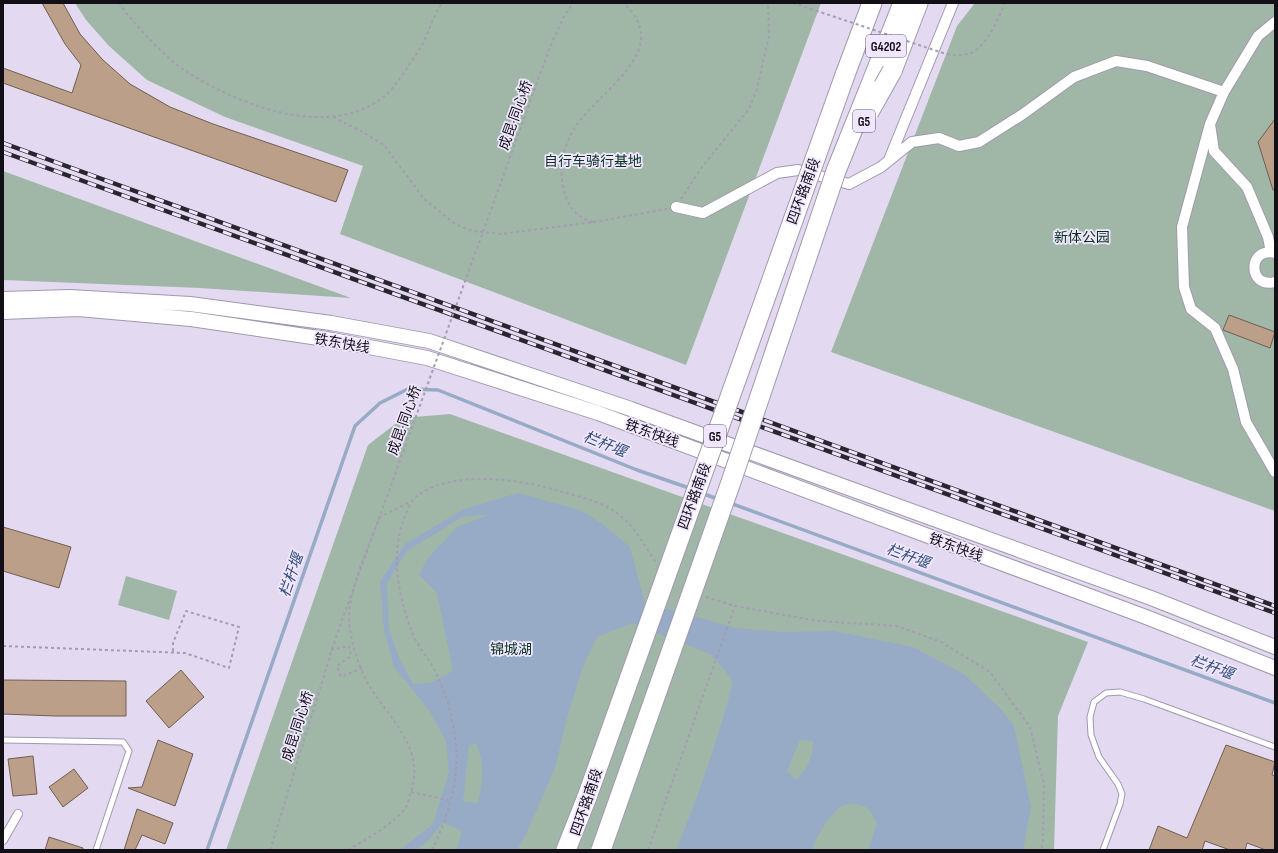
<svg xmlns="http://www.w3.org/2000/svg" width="1278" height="853" viewBox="0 0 1278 853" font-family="'Sofia Sans Condensed','Noto Sans SC',sans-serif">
<rect width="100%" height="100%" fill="#e3daf1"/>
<!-- green -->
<path fill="#a0b7a8" d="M75,3H821L686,365L340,234L363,166L225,117L147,80L109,46L86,20Z
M975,3H1275V511L831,352L957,26Z
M3,171L351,298L200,288L3,280Z
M450,414L1088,642L1058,716L1054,850H226L368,445L403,418Z
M126,576L177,591L169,620L118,605Z"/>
<!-- water -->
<path fill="#97aac6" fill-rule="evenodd" d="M518,493L579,510L603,524L630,547L645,603L736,628L783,632L834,631L913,647L964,674L1002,710L1014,726L1031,807L1023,850H868L877,823L868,808C861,805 853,802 844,805C831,811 816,837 812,850H676C699,795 718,739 733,682L724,669L710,654L632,623L597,637L582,669L566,722L555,768L527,832L517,850H457L462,831L443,822L429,840L416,850H400L433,824L449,772L446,741L429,710L394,667L384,630L380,582L405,544L464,509ZM491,514L457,527L427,559L419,575L437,593L453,671L430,683L413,684L399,658L389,629L387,583L407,551L462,517ZM800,740L813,741C814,756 807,769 796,780L787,771ZM476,744C486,764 482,782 478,803L463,802L469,745Z"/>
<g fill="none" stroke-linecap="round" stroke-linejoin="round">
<!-- stream -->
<path stroke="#97aac6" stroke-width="3.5" d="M701,493L718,499
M730,503L1275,703
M207,850L355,426L380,403L408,389L438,390L637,470L692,489"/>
</g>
<!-- building -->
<path fill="#bc9f89" stroke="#705e50" d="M42,3H63L80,34L103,60L130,84L170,107L213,124L348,170L336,202L3,83V68L72,93L81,65L65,44Z
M1275,119V190H1273L1258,142Z
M1229,315L1275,332L1270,348L1223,330Z
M3,527L71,547L59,588L3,571Z
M181,670L204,697L169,728L146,701Z
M3,680L126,681V716H55L3,714Z
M158,740L193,754L175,806L128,788L142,787Z
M1226,745L1275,762L1272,775L1275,776V850H1266L1247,843L1245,850H1230L1205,841L1202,850H1149L1158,826L1187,838Z
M33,756L37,794L13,796L8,759Z
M74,769L88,788L63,807L49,787Z
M137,809L173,823L165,844L142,835L135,850H124Z
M49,837L83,848V850H45Z"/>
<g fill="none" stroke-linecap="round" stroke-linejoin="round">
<!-- service casing -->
<g stroke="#a198ae" stroke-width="7">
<path id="service" d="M3,740L123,742L129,751L96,850
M1103,850L1120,804L1122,794L1118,784L1099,757L1091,735L1090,717L1094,702L1106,693L1120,692L1144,699L1275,747"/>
</g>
<!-- pedestrian casing -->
<g stroke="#a198ae" stroke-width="10">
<path id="pedestrian" d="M3,840L18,814"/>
</g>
<!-- minor casing -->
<g stroke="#a198ae" stroke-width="12">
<path id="minor" d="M1210,124L1182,227L1184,287L1191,309L1215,328L1233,369L1246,422L1275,472
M889,160L953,3
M676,207L703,213L777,173L798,170L849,184L881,167L912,142L939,138L959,146L979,142L1023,114L1074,77L1116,61L1147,66L1224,92
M1271,252L1268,237L1247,187L1214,151L1210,124L1224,92L1258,36L1275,22
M1275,253C1248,246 1247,289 1275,282"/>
</g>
<!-- secondary casing -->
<g stroke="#a198ae" stroke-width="16">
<path id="secondary" d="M3,299L70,297L190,304L331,323L429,341L631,409L1151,598L1275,647
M3,312L78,309L191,319L332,340L427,358L598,413L1146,617L1275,668"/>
</g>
<!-- motorway casing -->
<g stroke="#a198ae" stroke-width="21">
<path id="motorway" d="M892,71L918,3
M845,75L872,3
M869,89L903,3
M566,850L587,797"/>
</g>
<!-- path -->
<path stroke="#a49caf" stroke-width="2" stroke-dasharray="3 3" stroke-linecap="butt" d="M119,3C133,23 166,59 187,72C239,105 325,139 381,99C389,93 395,85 401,77C409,65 417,54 424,41C430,28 434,15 442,3
M333,117L361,131L384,145L424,199L455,224L472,231L501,234L594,222L667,209
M681,199L702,167L749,109L757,89L769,36L768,3
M593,222C576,217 568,207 564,190C558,170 563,147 574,129C596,92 677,50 623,3
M706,597L735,606L818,621L897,626L941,642L990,672L1030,727L1044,784L1043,841L1041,850
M3,646L185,653L229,668L239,627L186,611L173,643V652
M331,650L349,646L351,656L337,666L341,677L362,668
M411,792L452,801
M348,850C368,838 389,827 405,809C408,805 409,797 411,792C426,747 388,718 367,682C359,667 353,647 350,630C344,597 368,548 380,517L410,502
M432,850C450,812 462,773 454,731C451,710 444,688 434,669C427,656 416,644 411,630C398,594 390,553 405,516C407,512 409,505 412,501C442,469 517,478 555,490C577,496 603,501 621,516C635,528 646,547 656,563
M648,850L735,606"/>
<!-- service -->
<use href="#service" stroke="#fff" stroke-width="5"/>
<!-- pedestrian -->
<use href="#pedestrian" stroke="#fff" stroke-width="8"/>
<!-- minor -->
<use href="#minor" stroke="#fff" stroke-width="10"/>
<!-- secondary -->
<use href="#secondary" stroke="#fff" stroke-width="14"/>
<!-- motorway -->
<use href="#motorway" stroke="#fff" stroke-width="19"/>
<!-- rail casing -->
<g stroke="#2a262f" stroke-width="4.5">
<path id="rail" d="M3,143L1275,606
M3,152L1275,613"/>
</g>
<!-- rail -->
<use href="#rail" stroke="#f0e7fe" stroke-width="3" stroke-dasharray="9" stroke-linecap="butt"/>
<!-- motorway-bridge casing -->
<g stroke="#a198ae" stroke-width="21" stroke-linecap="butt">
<path id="motorway-bridge" d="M869,112L892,71
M587,797L845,75
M601,850L731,482L836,171L869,89"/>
</g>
<!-- path-bridge -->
<path stroke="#a49caf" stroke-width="2" stroke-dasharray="3 3" stroke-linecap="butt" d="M793,3L946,54C955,55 963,56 971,53C987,46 999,17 1005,3
M270,850L336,637L550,47L563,18L573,3"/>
<!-- motorway-bridge -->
<use href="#motorway-bridge" stroke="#fff" stroke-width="19"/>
</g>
<g text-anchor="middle" stroke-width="3.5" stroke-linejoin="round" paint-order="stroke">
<!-- shield labels -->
<g fill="#f0e7fe" stroke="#55505c" stroke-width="1">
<rect x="866" y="35" width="40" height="22" rx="3"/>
<rect x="853" y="110" width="22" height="22" rx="3"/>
<rect x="704" y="425" width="22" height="22" rx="3"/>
</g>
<g font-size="13" font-weight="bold" fill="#120f16">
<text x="886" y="51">G4202</text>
<text x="864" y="126">G5</text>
<text x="715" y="441">G5</text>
</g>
<!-- street labels -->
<g font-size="14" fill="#120f16" stroke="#f0e7fe">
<text transform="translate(515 115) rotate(-70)" y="5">成昆·同心桥</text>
<text transform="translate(803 191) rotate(-70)" y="5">四环路南段</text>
<text transform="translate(342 343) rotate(10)" y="5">铁东快线</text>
<text transform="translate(404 420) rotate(-70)" y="5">成昆·同心桥</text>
<text transform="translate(652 433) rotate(20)" y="5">铁东快线</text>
<text transform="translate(694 496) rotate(-70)" y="5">四环路南段</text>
<text transform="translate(956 547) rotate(20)" y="5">铁东快线</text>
<text transform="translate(297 726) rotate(-72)" y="5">成昆·同心桥</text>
<text transform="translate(586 802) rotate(-71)" y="5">四环路南段</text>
</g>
<!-- park labels -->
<g font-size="14" fill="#07331e" stroke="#f0e7fe">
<text x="593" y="166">自行车骑行基地</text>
<text x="1082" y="242">新体公园</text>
<text x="511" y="654">锦城湖</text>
</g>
<!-- water labels -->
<g font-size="15" font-style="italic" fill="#355079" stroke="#f0e7fe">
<text transform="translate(605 444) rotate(22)" y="5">栏杆堰</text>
<text transform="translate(908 556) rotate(20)" y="5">栏杆堰</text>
<text transform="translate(291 575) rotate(-71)" y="5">栏杆堰</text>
<text transform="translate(1212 667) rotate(20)" y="5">栏杆堰</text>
</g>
</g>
<!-- border -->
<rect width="1278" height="853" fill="none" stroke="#120f16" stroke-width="8"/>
</svg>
